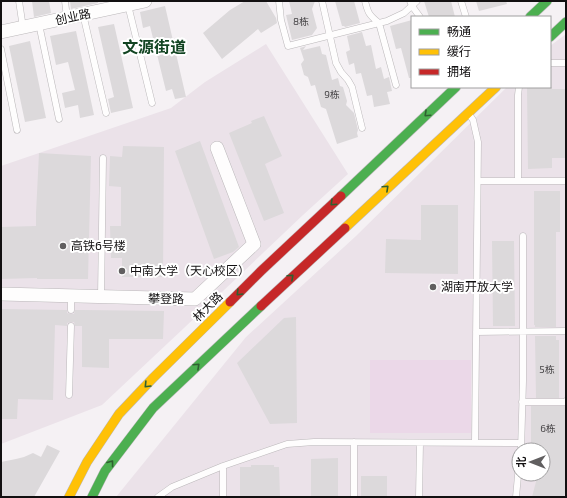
<svg xmlns="http://www.w3.org/2000/svg" width="567" height="498" viewBox="0 0 567 498" font-family="'Exo 2','Noto Sans SC',sans-serif">
<rect width="100%" height="100%" fill="#f5f1f4"/>
<!-- built -->
<path fill="#ebe2e9" fill-rule="evenodd" d="M566,34V497H116L246,337L356,236L507,87H550V46ZM519,450H543V474H519Z
M266,44L348,174L303,215L184,328L102,405L1,444V166L171,108L205,82Z"/>
<!-- green -->
<path fill="#ebd8e8" d="M370,360H471V433H370Z"/>
<!-- building -->
<path fill="#dcd9db" d="M32,1H49L51,13L34,17Z
M70,1H98V3L71,9Z
M245,1H266L276,18L277,23L261,33L258,29L222,59L203,33L230,10Z
M289,1H315L312,9L317,28L312,35L292,40L286,15L292,14Z
M335,1H354L360,23L345,27L344,26H342Z
M424,1H451L455,17H429Z
M476,1H506L507,4L479,11Z
M165,6L186,97L175,99L172,89L166,91L150,26L143,28L140,12Z
M412,20V78H409L401,48L396,49L390,26Z
M114,24L133,108L111,113L108,99L114,97L98,27Z
M76,31L94,115L80,118L78,105L65,108L62,93L75,90L68,62L56,65L50,36Z
M362,32L366,46L371,45L376,69L381,67L384,79L389,77L392,91L387,92L390,104L374,107L372,95L367,96L361,73L356,74L354,63L349,65L346,52L350,50L347,36Z
M30,41L46,118L25,122L9,46Z
M306,46L303,50L320,46L322,54L326,55L332,80L338,78L340,86L343,87L347,101L346,105L354,113L358,130L357,133L358,137L337,144L326,109L321,107L315,85L311,86L308,77L304,75L301,64L304,60L300,48Z
M527,87H552V89H566V158H552V168L528,169Z
M264,116L282,156L265,164L284,213L264,221L229,133L252,123L251,121Z
M200,141L239,247L233,252L214,259L175,151Z
M123,146L164,147L163,277H122V258H111L110,226H121V187L109,186L110,156L122,157Z
M39,153L91,156L88,279H37V278L1,279V227L36,226V213Z
M534,191H560V232H556V327H535V325H534Z
M421,205H458V274L385,273L386,239L421,240Z
M492,241H514L515,326H493Z
M1,309L67,310V313L71,314H74L75,310H83L164,311L163,339H109V368L82,367V326H75L74,322H71L67,323V326L55,325L53,400L18,399L17,419H1Z
M296,317L297,423L270,424L237,363L284,318Z
M535,336H556V340H559V398H536Z
M531,406H566V488L564,497H532L538,474H543V450H531Z
M47,445L60,451L34,497H1V462L16,459L24,457L33,453L41,457Z
M338,458V497H311V459Z
M251,465H274V467H279L280,496L240,497V467H251Z
M361,476H387V497H361Z"/>
<g fill="none" stroke-linecap="round" stroke-linejoin="round">
<!-- lane casing -->
<g stroke="#bbb8ba" stroke-width="7">
<path id="lane" d="M19,1L23,28
M65,1L67,18
M279,1L281,20L288,46L387,21L404,13L417,1
M322,1L336,63L341,72L348,80L352,87L362,128
M365,1C368,13 369,15 379,23L396,85
M410,1L412,6L420,17
M461,1L466,17
M128,5L152,103
M83,14L106,113
M39,24L59,119
M1,49L17,130
M550,63H566
M469,114L473,120L478,142L475,443
M478,181H566
M518,181V95L519,87
M101,297L103,158
M71,310V296
M476,332L566,331
M69,395L71,326
M522,402H565L566,401
M521,450L523,381V236
M158,497L172,487L223,466L287,444L314,442L521,443
M223,497V466
M354,497V442
M419,497L420,443
M516,497L519,465"/>
</g>
<!-- street casing -->
<g stroke="#bbb8ba" stroke-width="14">
<path id="street" d="M1,32L145,1
M1,294L195,299L254,244L217,148"/>
</g>
<!-- fast casing -->
<g stroke="#bbb8ba" stroke-width="10">
<path id="fast" d="M530,17L547,1
M550,37L566,22
M341,196L456,87
M92,497L105,471L153,408L261,306"/>
</g>
<!-- slow casing -->
<g stroke="#bbb8ba" stroke-width="10">
<path id="slow" d="M345,228L496,87
M69,497L87,462L119,414L153,378L230,302"/>
</g>
<!-- jam casing -->
<g stroke="#bbb8ba" stroke-width="10">
<path id="jam" d="M230,302L261,271L341,196
M261,306L345,228"/>
</g>
<!-- lane -->
<use href="#lane" stroke="#fefdfd" stroke-width="6"/>
<!-- street -->
<use href="#street" stroke="#fefdfd" stroke-width="13"/>
<!-- fast -->
<use href="#fast" stroke="#4caf50" stroke-width="9"/>
<!-- slow -->
<use href="#slow" stroke="#ffc107" stroke-width="9"/>
<!-- jam -->
<use href="#jam" stroke="#c62828" stroke-width="9"/>
</g>
<!-- one-way arrows -->
<defs><path id="oneway-chevron" d="M-2-3.5L2.5 0L-2 3.5" fill="none" stroke-width="1.6" stroke-linecap="round" stroke-linejoin="round"/></defs>
<g stroke="#2f6030">
<use href="#oneway-chevron" transform="translate(427 114) rotate(137)"/>
<use href="#oneway-chevron" transform="translate(386 188) rotate(-43)"/>
<use href="#oneway-chevron" transform="translate(333 203) rotate(137)"/>
<use href="#oneway-chevron" transform="translate(291 277) rotate(-43)"/>
<use href="#oneway-chevron" transform="translate(239 293) rotate(135)"/>
<use href="#oneway-chevron" transform="translate(197 366) rotate(-43)"/>
<use href="#oneway-chevron" transform="translate(147 385) rotate(134)"/>
<use href="#oneway-chevron" transform="translate(111 463) rotate(-53)"/>
</g>
<!-- markers -->
<g fill="#615f60" stroke="#fff" stroke-width="1.5">
<circle cx="63" cy="246" r="4"/>
<circle cx="122" cy="271" r="4"/>
<circle cx="433" cy="287" r="4"/>
</g>
<g text-anchor="middle" stroke-width="4" stroke-linejoin="round" paint-order="stroke">
<!-- number labels -->
<g font-size="10" fill="#444244">
<text x="301" y="25">8栋</text>
<text x="332" y="98">9栋</text>
<text x="547" y="373">5栋</text>
<text x="548" y="432">6栋</text>
</g>
<!-- street labels -->
<g font-size="12" fill="#121011" stroke="#fff">
<text transform="translate(73 17) rotate(-12)" y="4">创业路</text>
<text transform="translate(166 299) rotate(1)" y="4">攀登路</text>
<text transform="translate(208 307) rotate(-45)" y="4">林大路</text>
</g>
<!-- poi labels -->
<g font-size="12" fill="#121011" stroke="#fff" text-anchor="start">
<text x="71" y="250">高铁6号楼</text>
<text x="130" y="275">中南大学（天心校区）</text>
<text x="441" y="291">湖南开放大学</text>
</g>
<!-- district labels -->
<g font-size="16" font-weight="bold" fill="#124422" stroke="#fff">
<text x="154" y="53">文源街道</text>
</g>
</g>
<!-- border -->
<rect width="567" height="498" fill="none" stroke="#121011" stroke-width="4"/>
<!-- legend -->
<rect x="411" y="16" width="140" height="72" fill="#ffffff" stroke="#a09fa0"/>
<rect x="419" y="29" width="20" height="6" fill="#4caf50" stroke="#a09fa0"/>
<text x="447" y="36" font-size="12" fill="#121011">畅通</text>
<rect x="419" y="49" width="20" height="6" fill="#ffc107" stroke="#a09fa0"/>
<text x="447" y="56" font-size="12" fill="#121011">缓行</text>
<rect x="419" y="69" width="20" height="6" fill="#c62828" stroke="#a09fa0"/>
<text x="447" y="76" font-size="12" fill="#121011">拥堵</text>
<!-- north arrow -->
<g transform="translate(531 462) rotate(270)"><circle r="19" fill="#ffffff" stroke="#a09fa0"/>
<path d="M0-3L7 15L0 10L-7 15Z" fill="#615f60"/>
<text y="-6" font-size="11" font-weight="bold" text-anchor="middle" fill="#121011">北</text>
</g>
</svg>
